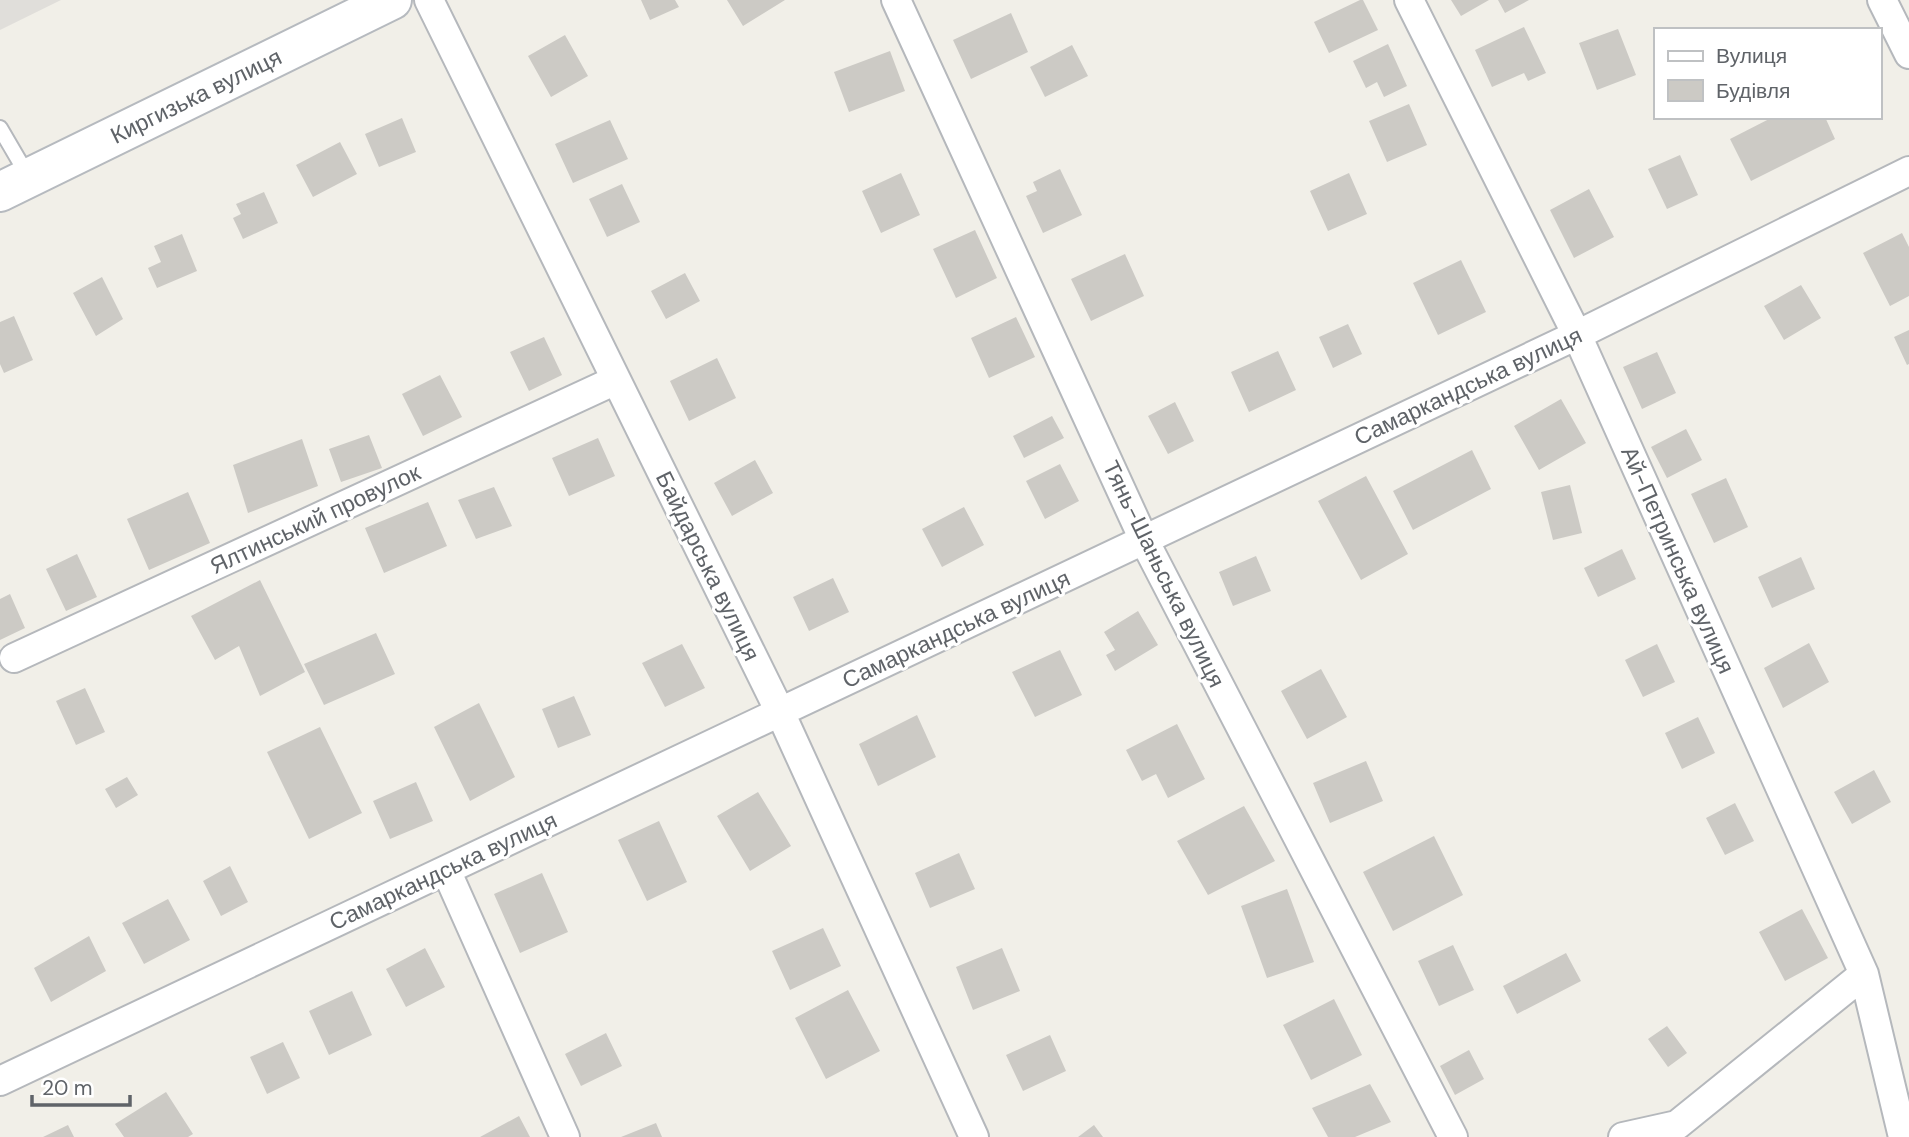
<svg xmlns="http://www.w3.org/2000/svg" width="1909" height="1137" viewBox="0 0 1909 1137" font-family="'DM Sans',sans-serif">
<rect width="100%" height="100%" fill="#f1efe8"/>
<!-- industrial -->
<path fill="#e0deda" d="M0,0H61L0,30Z"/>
<!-- building -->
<path fill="#cccac5" d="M641,0H675L679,7L650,20Z
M727,0H785L743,26Z
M1360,0H1363L1378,30L1329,53L1314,22Z
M1451,0H1489L1461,16Z
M1498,0H1529L1505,13Z
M1011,13L1028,52L971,79L953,40Z
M1524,27L1546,73L1528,81L1524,73L1492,87L1475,50Z
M1618,29L1636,75L1597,90L1579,43Z
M565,35L588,76L551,97L528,56Z
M1388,44L1407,86L1384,97L1377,82L1366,88L1353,61Z
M1072,45L1088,76L1045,97L1030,67Z
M890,51L905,91L849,112L834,72Z
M1409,104L1427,145L1387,162L1369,121Z
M1773,117H1825L1835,139L1751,181L1730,139Z
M402,118L416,152L379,167L365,134Z
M610,120L628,159L573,183L555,144Z
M340,142L357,174L313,197L296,165Z
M1680,155L1698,195L1667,209L1648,169Z
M1060,169L1082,215L1043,233L1026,196L1037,191L1033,182Z
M901,173L920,215L881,233L862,191Z
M1349,173L1367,214L1328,231L1310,191Z
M622,184L640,222L607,237L589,199Z
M1589,189L1614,237L1574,258L1550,210Z
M264,192L278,223L243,239L233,218L241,214L236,204Z
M975,230L997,278L956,298L933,249Z
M1902,233L1909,247V296L1890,306L1863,253Z
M182,234L197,271L157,288L148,268L161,262L154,246Z
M1125,254L1144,296L1091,321L1071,279Z
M1461,260L1486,312L1438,335L1413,283Z
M685,273L700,301L666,319L651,291Z
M102,277L123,319L96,336L73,293Z
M1801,285L1821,318L1784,340L1764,306Z
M14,316L33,360L4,373L0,364V322Z
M1016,317L1035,357L989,378L971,338Z
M1348,324L1362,354L1333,368L1319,337Z
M1909,330V364L1907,365L1894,337Z
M544,337L562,375L529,391L510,352Z
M1278,351L1296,390L1249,412L1231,372Z
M1657,352L1676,393L1642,409L1623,367Z
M717,358L736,398L689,421L670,381Z
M440,375L462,417L423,436L402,394Z
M1561,399L1586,443L1539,470L1514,426Z
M1175,402L1194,441L1168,454L1148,416Z
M1052,416L1064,438L1024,458L1013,436Z
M1686,429L1702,460L1667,478L1651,447Z
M369,435L382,468L341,482L329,449Z
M598,438L615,476L569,496L552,458Z
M302,439L318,486L248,513L233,465Z
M1472,450L1491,489L1413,530L1393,491Z
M755,460L773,493L732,516L714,483Z
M1060,464L1079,501L1045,519L1026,481Z
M1366,476L1408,554L1361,580L1318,501Z
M1726,478L1748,527L1714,543L1691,494Z
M1570,485L1582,533L1553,540L1541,492Z
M494,487L512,526L476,539L458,500Z
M188,492L210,543L149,570L127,519Z
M428,502L447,546L384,573L365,528Z
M964,507L984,545L942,567L922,529Z
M1622,549L1636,579L1598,597L1584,568Z
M77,554L97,597L66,611L46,569Z
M1256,556L1271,591L1233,606L1219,572Z
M1801,557L1815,589L1772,608L1758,577Z
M833,578L849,612L809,631L793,597Z
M260,580L305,672L260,696L239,646L215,660L191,616Z
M10,594L25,628L0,640V599Z
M1138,611L1158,645L1115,671L1106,655L1115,650L1104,632Z
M376,633L395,674L324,705L304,664Z
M1809,643L1829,682L1783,708L1764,668Z
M682,644L705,688L665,707L642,663Z
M1657,644L1675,682L1643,697L1625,660Z
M1060,650L1082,695L1035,717L1012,672Z
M1321,669L1347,717L1307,739L1281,691Z
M85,688L105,732L76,745L56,701Z
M574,696L591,735L558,748L542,709Z
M479,703L515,777L470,801L434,727Z
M917,715L936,757L878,786L859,744Z
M1698,717L1715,753L1682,769L1665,733Z
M1177,724L1205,779L1168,798L1156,774L1142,781L1126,750Z
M320,727L362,813L309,839L267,752Z
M1366,761L1383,801L1330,823L1313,783Z
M1874,770L1891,802L1852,824L1834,792Z
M127,777L138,795L116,808L105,789Z
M416,782L433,821L390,839L373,801Z
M758,792L791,846L750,871L717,816Z
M1735,803L1754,841L1725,855L1706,818Z
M1244,806L1275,861L1208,895L1177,841Z
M659,821L687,882L647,901L618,840Z
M1434,836L1463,895L1393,931L1363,872Z
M959,853L975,889L930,908L915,873Z
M230,866L248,902L221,916L203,881Z
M542,873L568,932L520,953L494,894Z
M1287,889L1314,962L1267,978L1241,906Z
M168,899L190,940L144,964L122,923Z
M1802,909L1828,958L1785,981L1759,932Z
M823,928L841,966L790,990L772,951Z
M89,936L106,971L51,1002L34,968Z
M1453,945L1474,990L1439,1006L1418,961Z
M425,948L445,987L406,1007L386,969Z
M1002,948L1020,991L973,1010L956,967Z
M1566,953L1581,981L1517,1014L1503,986Z
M848,990L880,1051L826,1079L795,1018Z
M352,991L372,1035L329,1055L309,1011Z
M1334,999L1362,1055L1311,1080L1283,1025Z
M1667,1026L1687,1053L1668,1067L1648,1039Z
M606,1033L622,1066L581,1086L565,1054Z
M1050,1035L1066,1071L1023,1091L1006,1055Z
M283,1042L300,1078L267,1094L250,1057Z
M1469,1050L1484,1079L1455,1095L1440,1066Z
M1370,1084L1391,1122L1355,1137H1328L1312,1108Z
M166,1092L193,1134L188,1137H124L115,1124Z
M519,1116L530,1137H480Z
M656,1123L662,1137H621Z
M68,1125L74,1137H43Z
M1094,1125L1103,1137H1078Z"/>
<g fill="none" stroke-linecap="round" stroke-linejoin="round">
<!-- lane casing -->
<g stroke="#b5b8bc" stroke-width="18">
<path id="lane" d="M0,128L28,176"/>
</g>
<!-- street casing -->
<g stroke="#b5b8bc" stroke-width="32">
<path id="street" d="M429,0L780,712L974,1137
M896,0L1144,540L1453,1137
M1409,0L1577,335L1864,974L1903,1137
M1882,0L1909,54
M14,658L616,380
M446,870L565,1137
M0,1081L1577,335L1909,171
M1623,1137L1677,1125L1864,974"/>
</g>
<!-- secondary casing -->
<g stroke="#b6babf" stroke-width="42">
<path id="secondary" d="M0,192L392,0"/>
</g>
<!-- lane -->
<use href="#lane" stroke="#fff" stroke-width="14"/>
<!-- street -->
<use href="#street" stroke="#fff" stroke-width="28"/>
<!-- secondary -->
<use href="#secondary" stroke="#fff" stroke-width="38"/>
</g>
<g text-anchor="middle" stroke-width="6" stroke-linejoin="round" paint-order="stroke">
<!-- street labels -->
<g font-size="23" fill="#5f6368" stroke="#fff">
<text transform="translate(196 96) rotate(-26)" y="8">Киргизька вулиця</text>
<text transform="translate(1468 386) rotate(-25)" y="8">Самаркандська вулиця</text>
<text transform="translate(315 519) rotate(-25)" y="8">Ялтинський провулок</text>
<text transform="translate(1678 560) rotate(66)" y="8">Ай-Петринська вулиця</text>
<text transform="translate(708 566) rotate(64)" y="8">Байдарська вулиця</text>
<text transform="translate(1164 574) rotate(64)" y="8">Тянь-Шаньська вулиця</text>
<text transform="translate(956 629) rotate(-25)" y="8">Самаркандська вулиця</text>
<text transform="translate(443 871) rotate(-25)" y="8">Самаркандська вулиця</text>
</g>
</g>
<!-- legend -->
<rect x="1654" y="28" width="228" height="91" fill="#ffffff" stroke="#bfc1c3" stroke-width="2"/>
<rect x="1668" y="51" width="35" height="10" fill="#ffffff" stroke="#bfc1c3" stroke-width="2"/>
<text x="1716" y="63" font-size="21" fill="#5f6368">Вулиця</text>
<rect x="1668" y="80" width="35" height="21" fill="#cccac5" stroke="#bfc1c3" stroke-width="2"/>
<text x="1716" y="98" font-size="21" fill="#5f6368">Будівля</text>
<!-- scale -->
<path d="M32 1095v10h98v-10" fill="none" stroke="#5f6368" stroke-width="3.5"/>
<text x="42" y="1095" font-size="21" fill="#5f6368" stroke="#ffffff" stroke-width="5" paint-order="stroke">20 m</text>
</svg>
